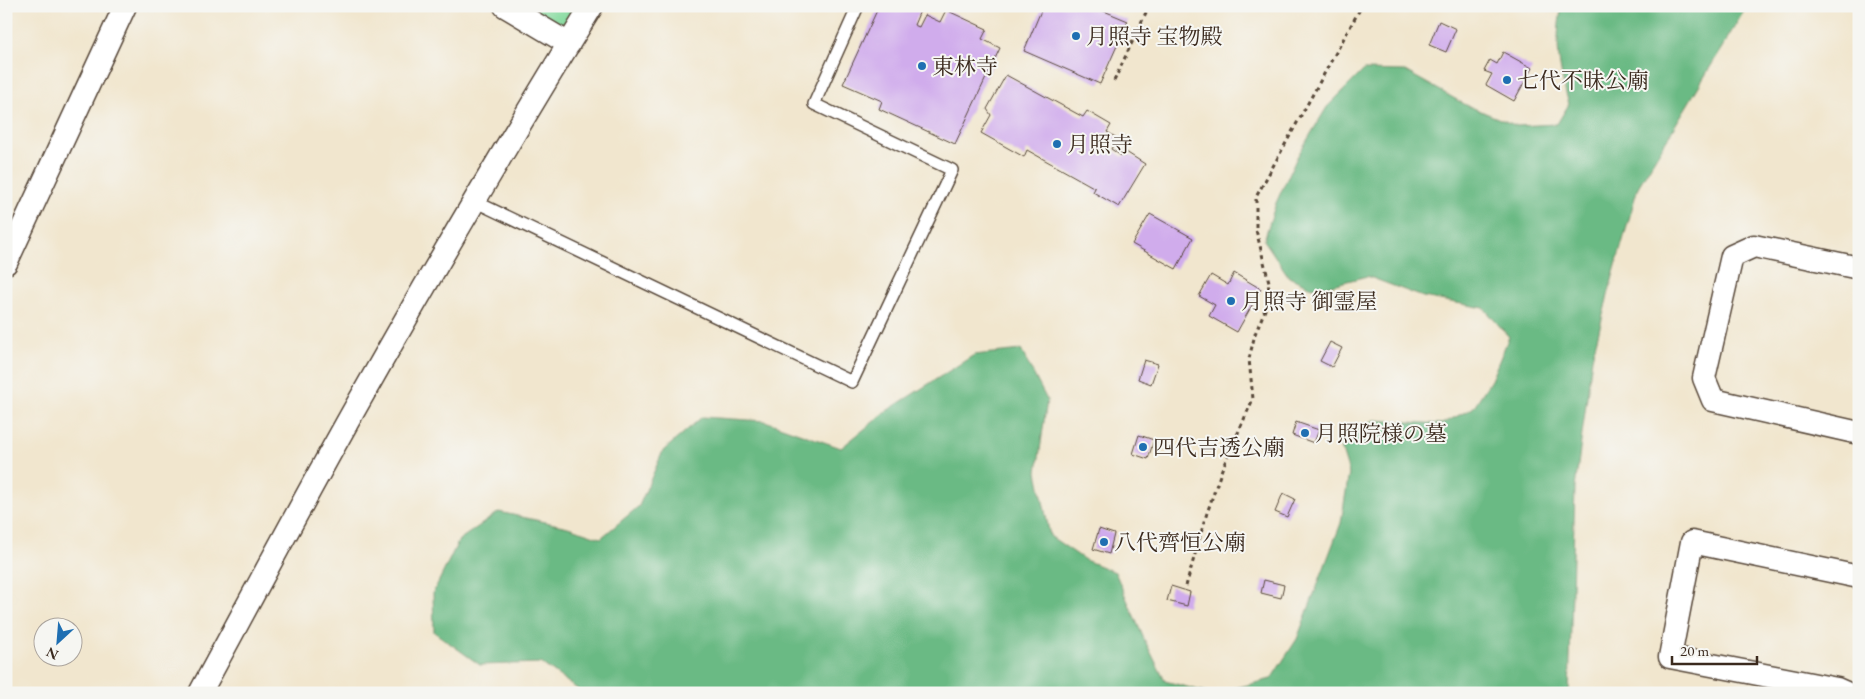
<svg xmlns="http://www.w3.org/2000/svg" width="1865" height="699" viewBox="0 0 1865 699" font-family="'EB Garamond','Noto Serif JP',serif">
<rect width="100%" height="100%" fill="#f6f6f2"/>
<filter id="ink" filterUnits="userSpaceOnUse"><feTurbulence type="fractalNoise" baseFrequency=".02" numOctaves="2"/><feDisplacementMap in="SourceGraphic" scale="10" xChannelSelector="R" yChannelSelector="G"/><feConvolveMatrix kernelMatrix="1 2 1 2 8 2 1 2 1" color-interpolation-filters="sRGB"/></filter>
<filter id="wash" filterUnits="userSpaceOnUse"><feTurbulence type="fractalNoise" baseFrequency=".0096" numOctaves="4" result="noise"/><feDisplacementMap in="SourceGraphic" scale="20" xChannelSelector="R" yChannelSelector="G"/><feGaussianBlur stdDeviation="1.12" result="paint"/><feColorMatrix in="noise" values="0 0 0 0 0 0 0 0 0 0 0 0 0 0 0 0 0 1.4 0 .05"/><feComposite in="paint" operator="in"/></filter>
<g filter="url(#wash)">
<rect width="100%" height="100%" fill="#f1e6ce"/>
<!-- green -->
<path fill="#84da9d" stroke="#60825e" d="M522,6H580L569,24L550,23Z"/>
<!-- forest -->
<path fill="#6bba84" stroke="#537251" d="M1562,6H1747L1638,187L1613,276L1592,358L1575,488L1569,693H1216L1271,679L1297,639L1341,523L1349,473L1341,447L1344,437L1374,420L1442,424L1473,408L1491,380L1509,337L1484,308L1423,297L1367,276L1316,289L1289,277L1264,240L1276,203L1297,157L1327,107L1364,70L1405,71L1466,105L1517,126L1557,124L1569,104C1559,70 1554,42 1562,6Z
M1021,350L1047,400L1037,472L1050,536L1085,560L1115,572L1144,639L1165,681L1209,693H583L541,663L480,665L434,632L433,593L459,540L499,512L568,527L601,538L639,506L663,451L702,417L765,421L841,448L888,410L974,355Z"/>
<g id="blocks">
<!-- building -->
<path fill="#d0acec" d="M879,6H922L914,25L919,27L925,15L940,22L946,10L987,29L982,39L1000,48L955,144L879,109L882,101L843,84Z
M1043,6H1092L1128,21L1100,84L1024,51Z
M1439,21L1456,29L1446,52L1429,45Z
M1503,52L1532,68L1514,101L1486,85L1492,74L1484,71L1490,60L1497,64Z
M1006,75L1083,117L1087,111L1111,125L1107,132L1117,138L1111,149L1123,157L1126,152L1145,164L1119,207L1093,192L1095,188L1027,150L1024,157L981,133L991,115L987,109Z
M1150,214L1193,238L1176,269L1132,244Z
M1234,273L1261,289L1237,332L1209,316L1215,305L1199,296L1211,275L1228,285Z
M1330,342L1342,348L1332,367L1320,361Z
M1144,360L1158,364L1151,384L1138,379Z
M1296,422L1319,430L1314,443L1292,435Z
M1139,435L1154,440L1148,459L1133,454Z
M1283,493L1295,499L1287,517L1275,512Z
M1099,529L1114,534L1109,554L1093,549Z
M1264,580L1284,585L1281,598L1261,593Z
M1171,586L1190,592L1187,606L1167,601Z"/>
</g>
</g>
<g filter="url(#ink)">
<use href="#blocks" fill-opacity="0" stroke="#564638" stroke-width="1"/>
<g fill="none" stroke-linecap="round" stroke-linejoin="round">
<!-- service casing -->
<g stroke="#564638" stroke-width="14">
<path id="service" d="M474,201L852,382L952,170L814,104L858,6"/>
</g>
<!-- minor casing -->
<g stroke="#564638" stroke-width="25">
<path id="minor" d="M505,6L569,44
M6,263L125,6
M1859,268L1754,246L1732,256L1704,378L1713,400L1859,433
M200,693C255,592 309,489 366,389C439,260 514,132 592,6
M1846,693L1837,689L1670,657L1692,542L1859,577"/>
</g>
<!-- path -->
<path stroke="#564638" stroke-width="3" stroke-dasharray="4 4" stroke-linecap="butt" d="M1114,81L1149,6
M1186,586L1205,519L1222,469L1253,399L1249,359L1255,334L1267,305L1269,282L1256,230V197L1360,9L1354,6"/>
<!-- service -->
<use href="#service" stroke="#fff" stroke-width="11"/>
<!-- minor -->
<use href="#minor" stroke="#fff" stroke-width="22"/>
</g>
</g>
<!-- markers -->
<g fill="#1f6fb2" stroke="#f6f6f2" stroke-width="2">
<circle cx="1076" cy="36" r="5"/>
<circle cx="922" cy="66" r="5"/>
<circle cx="1507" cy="80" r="5"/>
<circle cx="1057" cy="144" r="5"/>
<circle cx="1231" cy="301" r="5"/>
<circle cx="1305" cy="433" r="5"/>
<circle cx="1143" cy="447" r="5"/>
<circle cx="1104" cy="542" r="5"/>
</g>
<g text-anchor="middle" stroke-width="4" stroke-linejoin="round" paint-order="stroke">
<!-- poi labels -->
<g font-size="22" fill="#3b2a1e" stroke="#f6f6f2" text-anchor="start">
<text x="1086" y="44">月照寺 宝物殿</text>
<text x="932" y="74">東林寺</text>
<text x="1517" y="88">七代不昧公廟</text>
<text x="1067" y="152">月照寺</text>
<text x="1241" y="309">月照寺 御霊屋</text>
<text x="1315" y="441">月照院様の墓</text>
<text x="1153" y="455">四代吉透公廟</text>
<text x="1114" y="550">八代齊恒公廟</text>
</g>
</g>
<!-- margin -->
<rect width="1865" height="699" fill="none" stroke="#f6f6f2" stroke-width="25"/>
<!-- north arrow -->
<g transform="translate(58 642) rotate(206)"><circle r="24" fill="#f6f6f2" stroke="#aba49d"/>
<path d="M0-4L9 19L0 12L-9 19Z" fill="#1f6fb2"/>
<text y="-8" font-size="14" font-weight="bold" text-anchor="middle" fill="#3b2a1e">N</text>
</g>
<!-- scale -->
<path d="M1672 656v8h85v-8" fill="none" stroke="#3b2a1e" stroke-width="2.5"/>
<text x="1680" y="656" font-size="15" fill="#3b2a1e" stroke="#f6f6f2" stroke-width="4" paint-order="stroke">20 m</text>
</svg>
